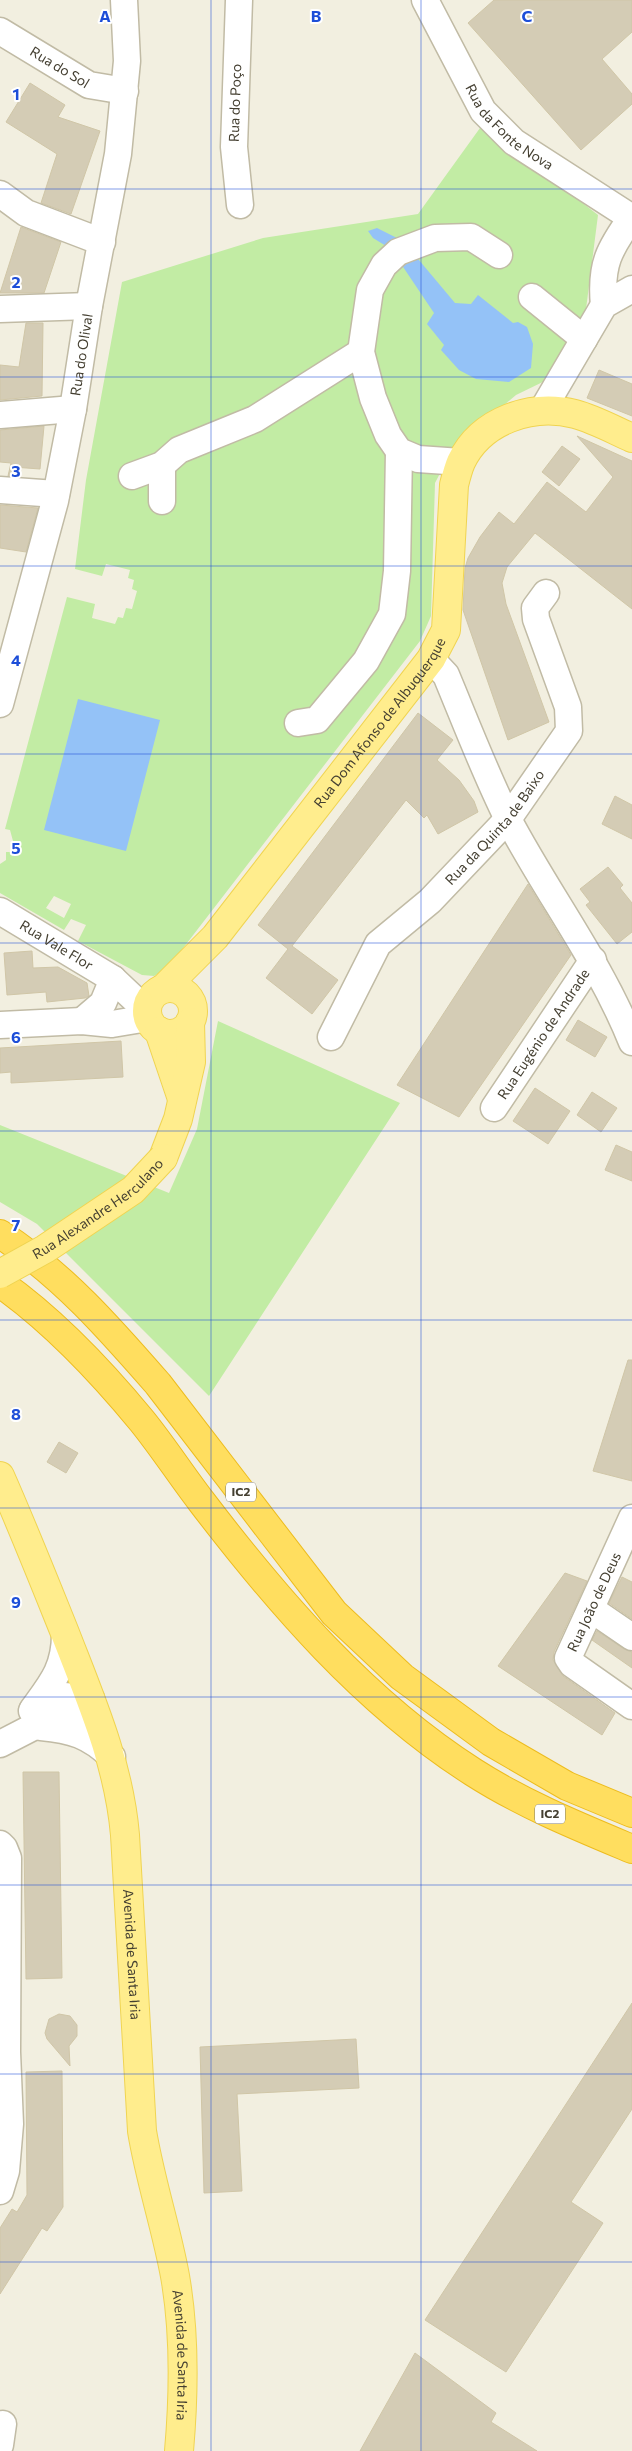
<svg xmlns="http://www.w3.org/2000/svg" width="632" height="2451" viewBox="0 0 632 2451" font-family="Commissioner,sans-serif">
<rect width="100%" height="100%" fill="#f2efe0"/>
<!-- green -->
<path fill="#c2eca4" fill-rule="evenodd" d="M480,128L557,183L598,215L585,317L551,378L516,395L453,448L435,483L431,616L420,641L167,969L154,976L142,975L78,941L86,925L71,919L64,930L0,893V864L6,860V852H16L10,830L5,829L67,597L95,604L92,618L115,624L118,617L123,618L126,608L132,609L137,591L132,589L134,580L128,578L130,570L106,564L102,576L75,569L86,480L122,282L263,238L418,214ZM54,896L71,904L64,918L46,908Z
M218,1021L400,1103L209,1396L37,1224L0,1202V1125L169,1193L197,1129Z"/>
<!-- water -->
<path fill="#94c2f7" d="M377,228L403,241L455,303L471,304L478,295L513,323L518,322L527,327L533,344L531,368L509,382L476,379L459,370L441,350L444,345L427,324L434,313L391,249L373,238L368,231Z
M78,699L160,720L126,851L44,830Z"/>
<!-- building -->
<path fill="#d4ccb5" stroke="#d0c6a7" d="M494,0H632V32L602,59L632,94V104L581,150L468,23Z
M30,83L65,105L58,117L100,131L71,214L41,203L57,154L6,122Z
M21,227L61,242L44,293H0Z
M26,323H43L42,396L0,400V365L19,367Z
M599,370L632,384V416L587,398Z
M44,426L40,469L13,467L20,476H8L11,463L0,462V430Z
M577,436L632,461V609L535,533L507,567L502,583L506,604L549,722L508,740L463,610L465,568L468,558L480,537L499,512L514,524L547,482L586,512L613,477Z
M562,446L580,459L559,486L542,472Z
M0,505L38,508L26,552L0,548Z
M418,713L453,740L437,760L459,780L474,801L478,812L438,834L427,815L424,818L406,800L292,946L338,980L312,1014L266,978L288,949L258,925Z
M615,796L632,805V839L602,824Z
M608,867L623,885L620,888L632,903V932L617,944L586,905L590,902L580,889Z
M528,884L571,955L459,1117L397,1085Z
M32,951L33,968L58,967L87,983L89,996L85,998L47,1002L46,992L7,995L4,953Z
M578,1020L607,1037L595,1057L566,1040Z
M121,1041L123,1077L11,1083V1072L0,1073V1048Z
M535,1088L570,1111L548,1144L513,1121Z
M592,1092L617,1108L601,1132L577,1115Z
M616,1145L632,1152V1181L605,1170Z
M628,1360H632V1481L593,1471Z
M59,1442L78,1453L66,1473L47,1462Z
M565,1573L587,1581L554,1652L553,1660L563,1676L615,1713L602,1735L498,1666Z
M622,1577L632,1582V1619L609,1603Z
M597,1631L624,1649L632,1652V1668L592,1640Z
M23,1772H59L62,1978L26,1979Z
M632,2003V2109L571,2202L603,2223L506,2372L425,2320Z
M59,2014L70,2016L77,2025V2036L69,2046L70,2066L47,2039L45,2033L49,2019Z
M356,2039L359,2088L237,2094L242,2191L204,2193L200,2047Z
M62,2071L63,2207L47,2231L42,2228L0,2294V2228L12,2209L17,2212L27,2195L26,2072Z
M415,2353L496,2413L491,2422L537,2451H360Z"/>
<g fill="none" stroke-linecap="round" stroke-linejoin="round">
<!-- minor casing -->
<g stroke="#c1bba5" stroke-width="29">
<g id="minor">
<path d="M239,0L234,147L240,205"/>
<path id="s1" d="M425,0L483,111L514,142L632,218"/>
<path id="s2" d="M0,31L89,85L125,91"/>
<path d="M0,194L26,213L102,242"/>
<path d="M532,297L584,339"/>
<path d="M604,305C600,265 609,249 632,217"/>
<path d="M0,309L89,306"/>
<path d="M543,409L604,305L632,289"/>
<path d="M0,415L73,409"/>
<path d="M461,462L418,459L399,451L388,435L373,398L361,352L370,290L384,265L398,252L435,238L471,237L499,255"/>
<path d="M162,465V501"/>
<path d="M132,476L162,465L179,450L255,419L361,352"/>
<path d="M0,490L56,494"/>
<path d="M431,659L446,675C466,723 485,773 508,819C548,895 600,962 632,1042"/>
<path id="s3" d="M0,704L55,501L73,409L89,306L118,154L127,61L124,0"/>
<path d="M298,723L317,720L366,661L392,614L397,571L399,451"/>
<path id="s4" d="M0,911L113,979L147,1011"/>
<path d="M82,1021L103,1003L113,979"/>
<path d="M0,1025L82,1021L112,1024L148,1018"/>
<path id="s5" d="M331,1037L378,944L430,901L508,819L569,731L568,707L536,619L535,608L546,593"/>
<path id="s6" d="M494,1108L593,960"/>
<path d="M632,1518L568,1658L572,1664L632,1706"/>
<path d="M591,1609L632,1637"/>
<path d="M33,1709C52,1683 65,1668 65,1634"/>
<path d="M41,1727C72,1730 89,1735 112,1757"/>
<path d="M0,1744L35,1726L80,1711L91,1699L64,1696L32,1711"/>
<path d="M0,1844L4,1848L8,1858L7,2052L10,2124L6,2171L0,2191"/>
<path d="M0,2445L3,2424"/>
</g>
</g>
<!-- major casing -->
<g stroke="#f0d451" stroke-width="30">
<g id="major">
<circle cx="170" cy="1011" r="23"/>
<path id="s7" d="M163,989L215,937L431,659L446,630L454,485C456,477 458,469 461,462C481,420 532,403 575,414C594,419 614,430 632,438"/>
<path d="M159,1031L182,1099"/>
<path d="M163,1158L178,1119L191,1062L190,1022"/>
<path id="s8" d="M0,1476C23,1528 44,1581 65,1633C91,1700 119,1764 125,1835L142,2131C150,2180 166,2227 175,2276C185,2333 184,2394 179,2451"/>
</g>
</g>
<!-- highway casing -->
<g stroke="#edbc1f" stroke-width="30">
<path id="highway" d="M0,1234C62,1274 110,1329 158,1384L334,1613L402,1677L491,1742L567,1786L632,1813
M0,1283C54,1321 100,1370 142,1421C163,1447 181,1475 201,1501C278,1602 365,1703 473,1772C523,1804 577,1826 632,1849"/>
</g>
<!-- minor -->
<use href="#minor" stroke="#fff" stroke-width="26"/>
<!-- major -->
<use href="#major" stroke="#ffed8d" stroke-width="28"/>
<!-- highway -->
<use href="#highway" stroke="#ffde5f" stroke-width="28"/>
<!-- major-bridge casing -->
<g stroke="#f0d451" stroke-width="30" stroke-linecap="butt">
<g id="major-bridge">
<path id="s9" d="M0,1274L45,1249L133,1190L163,1158"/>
</g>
</g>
<!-- major-bridge -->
<use href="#major-bridge" stroke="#ffed8d" stroke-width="28"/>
</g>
<!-- grid -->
<path fill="none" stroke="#1d4ed8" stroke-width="1" stroke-opacity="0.55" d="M211,0V2451M421,0V2451M0,189H632M0,377H632M0,566H632M0,754H632M0,943H632M0,1131H632M0,1320H632M0,1508H632M0,1697H632M0,1885H632M0,2074H632M0,2262H632"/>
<g text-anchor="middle" stroke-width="4" stroke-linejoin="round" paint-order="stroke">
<!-- shield labels -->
<g fill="#fff" stroke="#7c796f" stroke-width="1">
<rect x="226" y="1482.5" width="30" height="19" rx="4"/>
<rect x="535" y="1804.5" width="30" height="19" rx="4"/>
</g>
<g font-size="12" font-weight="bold" fill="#443f31">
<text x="241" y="1496">IC2</text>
<text x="550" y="1818">IC2</text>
</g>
<!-- street labels -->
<g font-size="14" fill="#443f31" stroke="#fff">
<text dy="5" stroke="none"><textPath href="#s2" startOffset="70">Rua do Sol</textPath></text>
<text transform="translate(235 103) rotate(-88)" y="5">Rua do Poço</text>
<text dy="5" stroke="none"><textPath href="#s1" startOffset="155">Rua da Fonte Nova</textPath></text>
<text dy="5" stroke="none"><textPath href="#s3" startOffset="359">Rua do Olival</textPath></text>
<text dy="5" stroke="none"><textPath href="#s7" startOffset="344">Rua Dom Afonso de Albuquerque</textPath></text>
<text dy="5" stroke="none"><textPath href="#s5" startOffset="270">Rua da Quinta de Baixo</textPath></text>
<text dy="5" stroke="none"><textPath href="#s4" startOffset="66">Rua Vale Flor</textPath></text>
<text dy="5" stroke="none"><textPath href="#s6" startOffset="89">Rua Eugénio de Andrade</textPath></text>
<text dy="5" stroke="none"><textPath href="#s9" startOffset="118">Rua Alexandre Herculano</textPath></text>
<text transform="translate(594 1602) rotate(-65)" y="5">Rua João de Deus</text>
<text dy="5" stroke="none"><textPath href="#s8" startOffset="501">Avenida de Santa Iria</textPath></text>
<text dy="5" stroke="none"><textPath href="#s8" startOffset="906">Avenida de Santa Iria</textPath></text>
</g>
</g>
<g font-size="16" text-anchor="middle" font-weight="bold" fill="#1d4ed8" stroke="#fff" stroke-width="4" stroke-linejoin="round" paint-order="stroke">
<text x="105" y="22">A</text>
<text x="316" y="22">B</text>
<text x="527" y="22">C</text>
<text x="16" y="100">1</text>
<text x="16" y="288">2</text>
<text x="16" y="477">3</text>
<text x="16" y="666">4</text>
<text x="16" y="854">5</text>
<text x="16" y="1043">6</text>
<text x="16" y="1231">7</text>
<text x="16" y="1420">8</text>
<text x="16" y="1608">9</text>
</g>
</svg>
